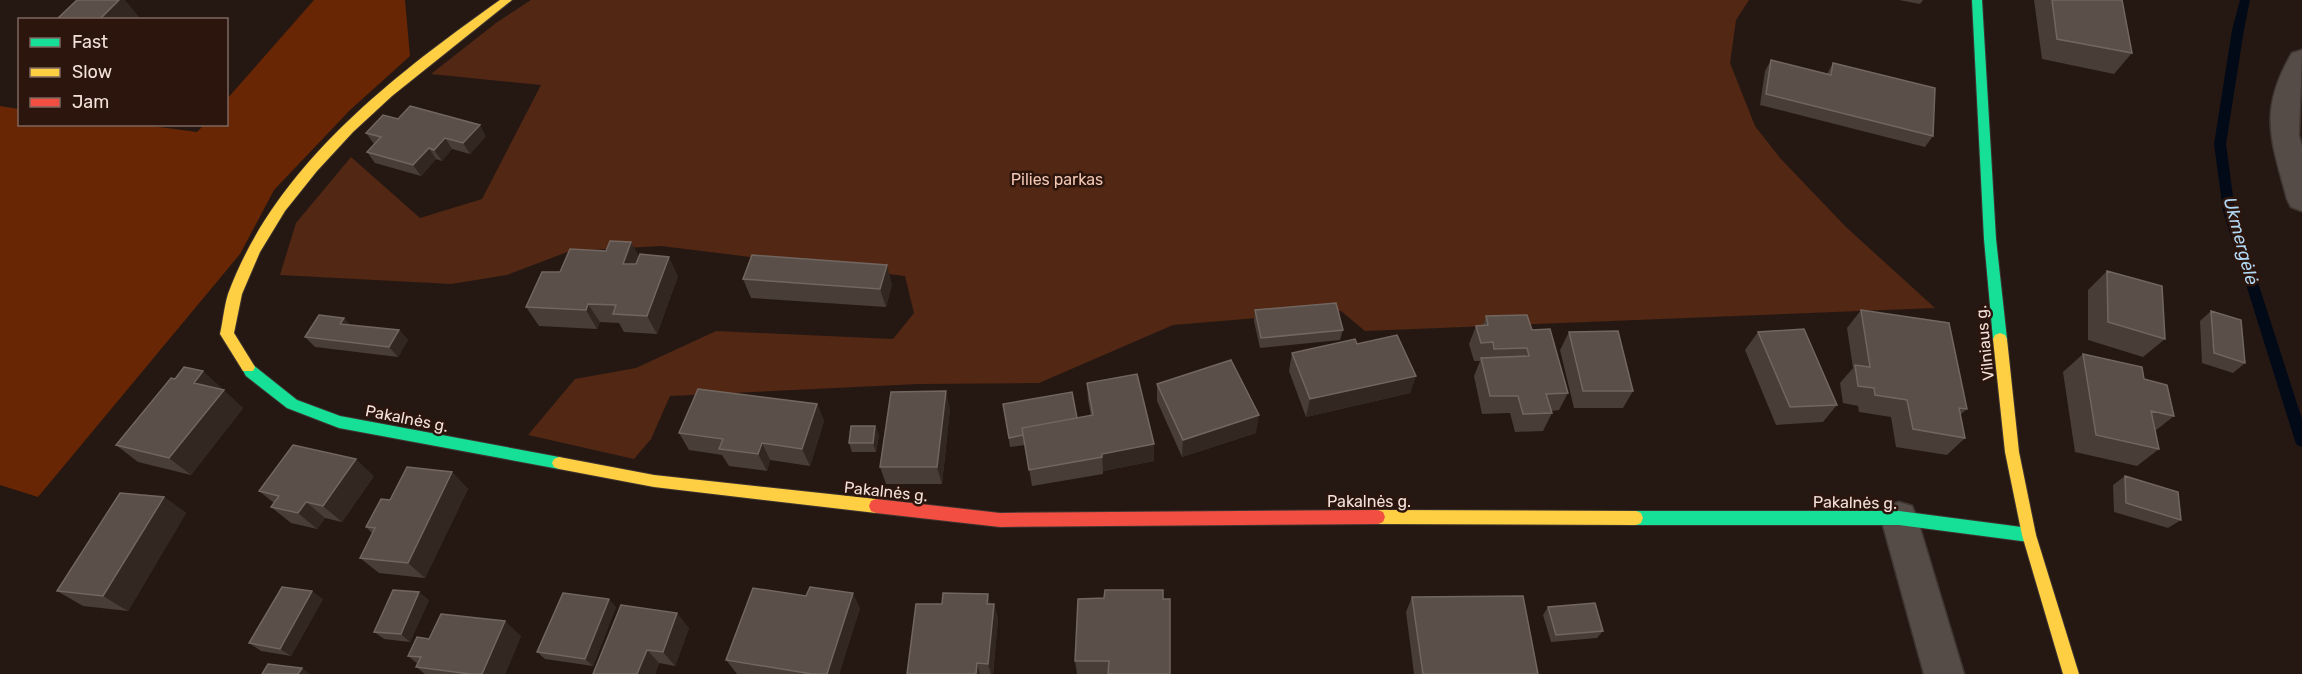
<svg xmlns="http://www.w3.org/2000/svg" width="2302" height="674" viewBox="0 0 2302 674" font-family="Rubik,sans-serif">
<rect width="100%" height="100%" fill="#251813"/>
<!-- green -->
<path fill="#522714" d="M531,0H1749L1736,20L1730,63L1755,126L1780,158L1846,227L1935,308L1365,331L1341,311L1173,325L1039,383L918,384L670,396L651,439L634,459L528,435L575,379L636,368L716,331L893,339L914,313L905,276L661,246L570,251L507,275L451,284L280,275L296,223L351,157L420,218L482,199L541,85L431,74L496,23Z"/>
<!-- forest -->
<path fill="#682604" d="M314,0H405L410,56L350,110L274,190L240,254L38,497L0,485V106L19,109L20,124H137L197,132L204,125L226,124L227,99Z"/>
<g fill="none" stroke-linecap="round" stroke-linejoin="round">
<!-- stream -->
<path fill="#030a17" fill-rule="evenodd" d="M2240,0H2250L2244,30L2226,144L2235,211L2302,419V447L2297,445L2295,441L2223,211L2214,144L2232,30Z"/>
<!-- street casing -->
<g stroke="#3f3531" stroke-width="3">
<path id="street" d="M2302,50L2299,135L2302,147V211L2291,207L2287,199C2271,139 2258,111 2292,53Z
M1899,502L1912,506L1917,518L1964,674H1924L1881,518L1886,506Z"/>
</g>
<!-- fast casing -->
<g stroke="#3f3531" stroke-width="2">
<path id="fast" d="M1972,0H1982L1996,239L2007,339L2005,343H1995L1993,339L1984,239Z
M248,361L297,400L340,416L559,457L564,459L566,463L564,467L559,469L339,428L287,408L246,376L241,367L243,363Z
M1636,511H1899L2029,528L2034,530L2036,535L2034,540L2029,542L1899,525H1636L1631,523L1629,518L1631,513Z"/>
</g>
<!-- slow casing -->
<g stroke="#3f3531" stroke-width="2">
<path id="slow" d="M500,0H512L392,96L353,132L317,171L285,211L260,252L242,294L234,333L255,367L253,371H243L220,334C223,321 224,307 228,294C275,166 393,76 500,0Z
M2000,333L2005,335L2007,339L2019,452L2036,535L2079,674H2063L2022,535L2005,452L1993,339L1995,335Z
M559,457L654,475L876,499L881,501L883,506L881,511L876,513L654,487L559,469L554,467L552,463L554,459Z
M1378,510L1636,511L1641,513L1643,518L1641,523L1636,525L1378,524L1373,522L1371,517L1373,512Z"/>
</g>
<!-- jam casing -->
<g stroke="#3f3531" stroke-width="2">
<path id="jam" d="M876,499L1000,513L1378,510L1383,512L1385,517L1383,522L1378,524L1000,527L876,513L871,511L869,506L871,501Z"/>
</g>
<!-- street -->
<use href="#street" fill="#554c48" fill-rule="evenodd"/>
<!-- fast -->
<use href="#fast" fill="#16e098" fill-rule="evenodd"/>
<!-- slow -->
<use href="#slow" fill="#ffcf43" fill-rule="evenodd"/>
<!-- jam -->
<use href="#jam" fill="#f24e42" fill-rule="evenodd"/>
</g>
<!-- wall -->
<path fill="#483d37" d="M1899,0H1923L1920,4Z
M2034,0H2122L2132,53L2114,74L2042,59Z
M1771,60L1827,74L1833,63L1933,136L1925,147L1760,105L1765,71Z
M398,119L486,136L470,154L452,149L442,161L436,159L421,176L375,163L367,152L374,144L366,133Z
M631,242L639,257L678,276L657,334L624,332L619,323L600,322L597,329L539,326L526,307L560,272L606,251Z
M2107,271L2165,339L2143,357L2088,340V290Z
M743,279L892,284L886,307L751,298Z
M1255,310L1343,330L1340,340L1260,348L1254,321Z
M1861,310L1967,409L1960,415L1965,438L1947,455L1896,447L1891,417L1859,412L1858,406L1843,403L1840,383L1853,368L1847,328Z
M2211,311L2245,363L2233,373L2202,363L2200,321Z
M1486,316L1532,330L1568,393L1559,410L1551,411L1552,413L1543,431L1515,432L1510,413L1482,414L1474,376L1480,361H1474L1469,344L1476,326L1483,325Z
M344,318L350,325L399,330L408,340L398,357L315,347L305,337Z
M1569,332L1633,391L1623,408H1574L1560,350Z
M1758,332L1837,405L1823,422L1776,425L1745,350Z
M1292,353L1416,376L1410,393L1306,417L1289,371Z
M2083,354L2144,379L2174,416L2155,431L2159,449L2137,466L2075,452L2063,372Z
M1087,383L1154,461L1103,471V474L1032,486L1025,445L1010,447L1003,404L1077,418L1091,416L1088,400Z
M1157,384L1256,433L1182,457L1157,401Z
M223,389V390L243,408L191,475L138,462L116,445Z
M817,404L824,421L810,466L770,460L767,471L729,466L722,455L689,450L679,433Z
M950,409L942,484H886L880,467Z
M875,426L879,435L876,452H852L849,443Z
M452,472L468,489L425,578L379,573L360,558L373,534L366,527L390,500Z
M374,476L342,522L325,518L317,529L291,523L271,507L274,503L259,491Z
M2125,476L2181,520L2168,528L2114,512L2113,485Z
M164,497L186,513L128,611L83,606L57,591Z
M988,594L990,604H994L998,619L993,674H907L942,604Z
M806,596L860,608L839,674H737L726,660Z
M1412,597L1538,674H1414L1406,612Z
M323,599L291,656L261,651L249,643Z
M1163,599L1170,674H1077L1075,661Z
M429,600L410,642L384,639L374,632Z
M616,607L593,666L545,659L537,652Z
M1548,607L1603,631L1597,638L1551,642L1543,615Z
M689,628L675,666L659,663L655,674H593Z
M521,636L505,674H425L416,667L418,664L408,656L429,639Z"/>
<!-- shaded-wall -->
<path fill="#322721" d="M119,0H125L140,18L138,20H99Z
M480,125L486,136L470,154L463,143Z
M445,138L452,149L442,161L434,150Z
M429,148L436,159L421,176L413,165Z
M631,242L641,261L633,283L623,264Z
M669,257L678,276L657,334L647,316Z
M887,265L892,284L886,307L880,289Z
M588,304L600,322L597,329L586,310Z
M344,318L353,328L340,324Z
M399,330L408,340L398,357L389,347Z
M203,371L223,389L214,401L194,383Z
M1416,376L1410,393L1306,417L1310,399Z
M224,390L243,408L191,475L169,458Z
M946,391L950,409L942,484L937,467Z
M817,404L824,421L810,466L802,449Z
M1259,415L1256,433L1182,457L1183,440Z
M875,426L879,435L876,452L873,443Z
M762,443L770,460L767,471L758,454Z
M1154,444V461L1103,471L1102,454Z
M356,459L374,476L342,522L323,506Z
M452,472L468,489L425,578L408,563Z
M164,497L186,513L128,611L103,596Z
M306,502L325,518L317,529L298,513Z
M312,591L323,599L291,656L280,649Z
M419,592L429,600L410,642L401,634Z
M853,593L860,608L839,674H827Z
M988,594L992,609L987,604Z
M609,599L616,607L593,666L585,659Z
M994,604L998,619L993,674H991L988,664Z
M677,613L689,628L675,666L663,652Z
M505,621L521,636L505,674H482Z
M647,650L659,663L655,674H637Z
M977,663L980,674H976Z
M302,668L310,674H298Z"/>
<!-- building -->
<path fill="#5a4f49" stroke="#726660" stroke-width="1.5" d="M77,0H119L99,20H56Z
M2052,0H2122L2132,53L2057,39Z
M1771,60L1831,75L1833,63L1935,88L1933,136L1766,94Z
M410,106L480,125L463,143L445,138L434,150L429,148L413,165L367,152L381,137L366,133L383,115L398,119Z
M610,241L631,242L623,264H636L640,254L669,257L647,316L613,314L616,305L588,304L586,310L526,307L542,272H560L570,249L606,251Z
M752,255L887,265L880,289L743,279Z
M2107,271L2162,286L2165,339L2108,322Z
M1336,303L1343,330L1261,338L1255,310Z
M1861,310L1949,323L1967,409L1959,408L1965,438L1913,429L1907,400L1875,395L1874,388L1858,386L1855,365L1870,367Z
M2211,311L2241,320L2245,363L2214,353Z
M319,315L344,318L340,324L399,330L389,347L305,337Z
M1527,315L1532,330L1550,329L1568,393L1546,394L1552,413L1523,414L1518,396H1490L1481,358L1529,356L1527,348L1494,349L1493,342L1481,343L1476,326L1488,325L1486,316Z
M1804,329L1837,405L1790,407L1758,332Z
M1618,331L1633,391H1583L1569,332Z
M1397,335L1416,376L1310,399L1292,353L1355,339L1357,344Z
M2083,354L2142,367L2144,379L2167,385L2174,416L2151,411L2159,449L2096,435Z
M1231,360L1259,415L1183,440L1157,384Z
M184,367L203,371L194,383L224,390L169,458L116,445L171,378L175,379Z
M1137,374L1154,444L1102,454V457L1029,470L1022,428L1093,415L1087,383Z
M698,389L817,404L802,449L762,443L758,454L719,449L723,439L679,433Z
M946,391L937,467H880L891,392Z
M1072,392L1077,418L1022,428L1023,435L1009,438L1003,404Z
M851,426H875L873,443H849Z
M293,445L356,459L323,506L306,502L298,513L271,507L279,496L259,491Z
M407,467L452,472L408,563L360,558L375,528L366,527L381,499L390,500Z
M2125,476L2178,492L2181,520L2126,503Z
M120,493L164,497L103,596L57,591Z
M282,587L312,591L280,649L249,643Z
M810,587L853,593L827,674H812L726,660L753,588L806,596Z
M393,590L419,592L401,634L374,632Z
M1105,590H1163V599H1170V674H1108L1109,661H1075L1078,599L1104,598Z
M563,593L609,599L585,659L537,652Z
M943,593L988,594L987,604H994L988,664L977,663L976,674H907L916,604H942Z
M1523,596L1538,674H1423L1412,597Z
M1595,603L1603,631L1556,635L1548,607Z
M621,605L677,613L663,652L647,650L637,674H593Z
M441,614L505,621L482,674H470L416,667L421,657L408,656L417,637L429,639Z
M268,664L302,668L298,674H262Z"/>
<g text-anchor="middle" stroke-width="5" stroke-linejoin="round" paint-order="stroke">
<!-- park labels -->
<g font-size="16" fill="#f4c7b5" stroke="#2c150c">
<text x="1057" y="185">Pilies parkas</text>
</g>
<!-- street labels -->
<g font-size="16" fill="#f3e1db" stroke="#2c150c">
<text transform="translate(1984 343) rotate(-96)" y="6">Vilniaus g.</text>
<text transform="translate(407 418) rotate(11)" y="6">Pakalnės g.</text>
<text transform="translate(886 491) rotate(6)" y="6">Pakalnės g.</text>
<text x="1369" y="507">Pakalnės g.</text>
<text transform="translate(1855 502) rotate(1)" y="6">Pakalnės g.</text>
</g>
<!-- water labels -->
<g font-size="18" font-style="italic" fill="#b1d9f5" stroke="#2c150c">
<text transform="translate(2241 241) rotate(75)" y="6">Ukmergėlė</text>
</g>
</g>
<!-- legend -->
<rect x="18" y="18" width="210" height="108" fill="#2c150c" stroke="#7c675f" stroke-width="1.5"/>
<rect x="30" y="38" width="30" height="9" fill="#16e098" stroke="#7c675f" stroke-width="1.5"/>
<text x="72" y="48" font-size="18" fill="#f3e1db">Fast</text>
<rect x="30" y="68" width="30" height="9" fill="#ffcf43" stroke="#7c675f" stroke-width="1.5"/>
<text x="72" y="78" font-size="18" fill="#f3e1db">Slow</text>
<rect x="30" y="98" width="30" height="9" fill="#f24e42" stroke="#7c675f" stroke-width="1.5"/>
<text x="72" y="108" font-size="18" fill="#f3e1db">Jam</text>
</svg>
